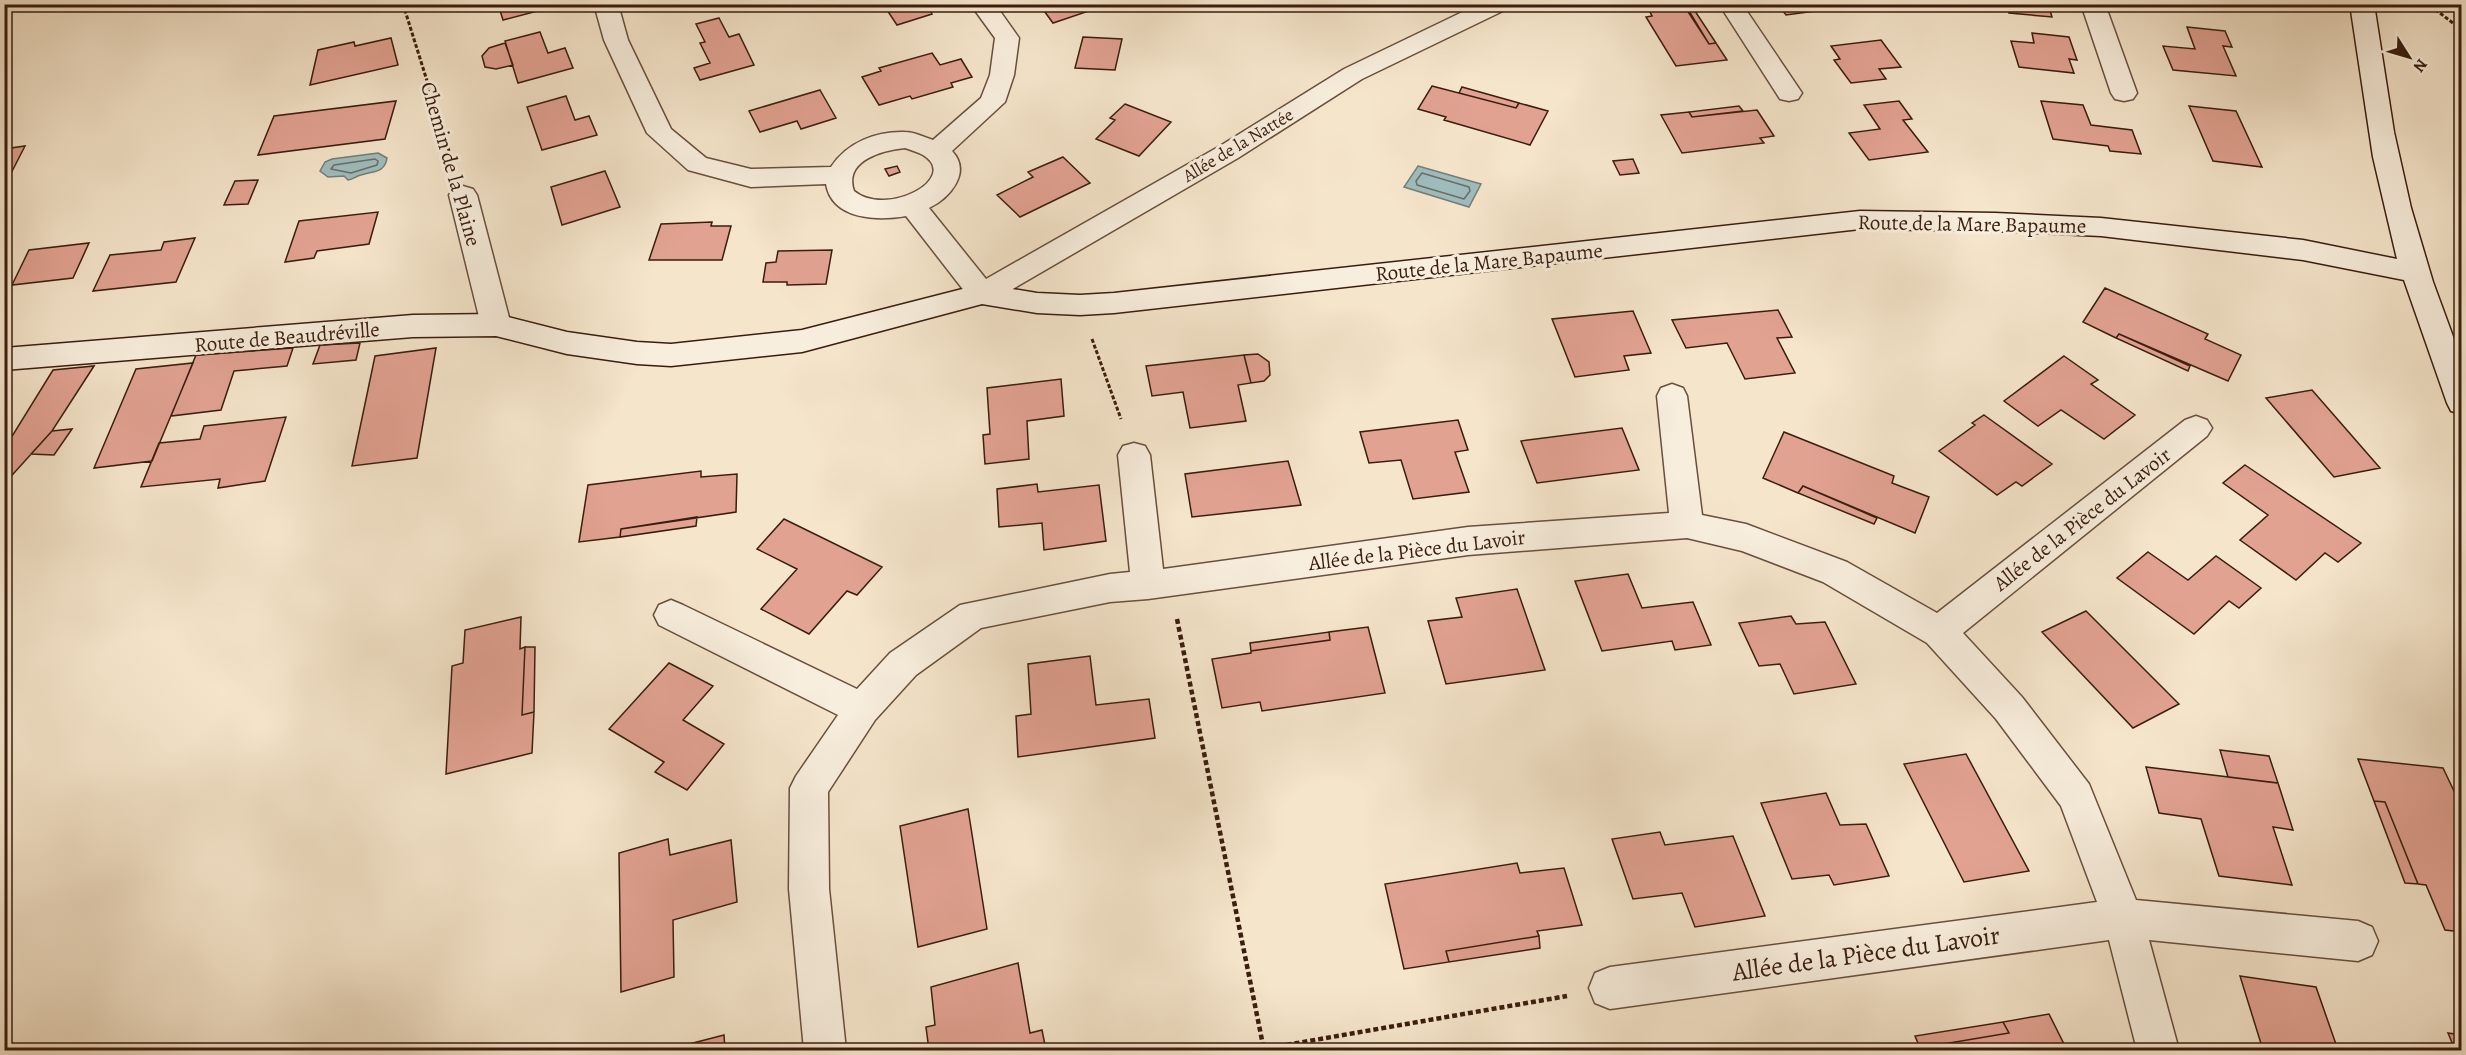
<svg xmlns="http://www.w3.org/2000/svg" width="2466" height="1055" viewBox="0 0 2466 1055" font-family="Alegreya,serif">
<rect width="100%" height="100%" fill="#f5e5cb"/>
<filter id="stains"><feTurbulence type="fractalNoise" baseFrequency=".00333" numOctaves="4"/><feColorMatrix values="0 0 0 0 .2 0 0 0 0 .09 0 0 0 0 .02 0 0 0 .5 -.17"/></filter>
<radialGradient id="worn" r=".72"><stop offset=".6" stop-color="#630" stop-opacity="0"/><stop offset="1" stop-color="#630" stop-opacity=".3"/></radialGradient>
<!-- water -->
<path fill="#9ebdbe" stroke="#767d78" stroke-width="1.5" d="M378,153L387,158C385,173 373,171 361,175C356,176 354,179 348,180L344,176L328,177L320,171L325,162L332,159Z
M1418,166L1481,184L1469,207L1404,187Z"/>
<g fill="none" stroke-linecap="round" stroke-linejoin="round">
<!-- shore -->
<path stroke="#6c6d66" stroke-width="1.5" d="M375,159L378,161L377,165L351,173L331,169L334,165Z
M1422,173L1469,187L1470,191L1464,199L1417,185L1416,181Z"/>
</g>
<!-- building -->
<path fill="#e2a292" stroke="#3a1d0e" stroke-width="1.5" d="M498,4H547L549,8L503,20Z
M661,4H690L664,11Z
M883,4H926L932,14L897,25Z
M1039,4H1079L1086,12L1053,23Z
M1646,4H1683L1709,44L1716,43L1727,60L1676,66L1646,17L1652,16Z
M1778,4H1860V5L1786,15Z
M2007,4H2048L2052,17L2009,13Z
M1689,11H1695L1716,43L1709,44Z
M719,18L729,37L739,34L754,65L700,80L694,68L710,63L700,43L705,42L696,24Z
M2187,27L2225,31L2232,47L2223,46L2236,76L2173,70L2163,46L2195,49Z
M540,32L548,53L565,48L573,68L518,83L505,41Z
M2032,33L2069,37L2077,60L2069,59L2074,73L2019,67L2011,41L2034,43Z
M1083,37L1122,39L1115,70L1075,68Z
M391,38L398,65L310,85L318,50L354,42L355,46Z
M1881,40L1901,67L1879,69L1886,79L1851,83L1834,60L1840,59L1831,46Z
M505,43L513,65L496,69L485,67L482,56L489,48Z
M932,53L940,65L961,59L972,77L951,83L953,87L912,99L910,96L879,105L862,77L881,71L879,68Z
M1432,86L1516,108L1519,103L1548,111L1530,145L1444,120L1446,117L1418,109Z
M1462,87L1519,103L1516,108L1459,93Z
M820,90L836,118L801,129L797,121L760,132L749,111Z
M566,96L575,120L589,116L597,135L542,150L527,107Z
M396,101L385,139L258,155L274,116Z
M1899,101L1912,119L1903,120L1928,152L1869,160L1849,133L1880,129L1864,105Z
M2041,101L2083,105L2091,125L2132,130L2141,154L2110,151L2108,146L2053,139Z
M1125,104L1171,122L1139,156L1096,139L1115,120L1110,118Z
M1739,106L1743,111L1692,117L1689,112Z
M2189,106L2236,111L2262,167L2213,161Z
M1757,110L1774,136L1760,138L1764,143L1682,153L1661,115L1689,112L1692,117Z
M25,146L4,187V149Z
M1063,157L1090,183L1020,217L997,195L1033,177L1028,172Z
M1633,159L1639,173L1620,175L1613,161Z
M897,166L900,172L889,176L885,169Z
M605,171L620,207L562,225L551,187Z
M258,180L248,204L224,205L235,181Z
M378,212L369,244L317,251L314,258L285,262L299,221Z
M712,222L711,226H731L722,260H649L661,224Z
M195,238L176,282L93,291L110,255L161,250L164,242Z
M89,243L73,278L12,285L29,250Z
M832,250L826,284L787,285V282H763L766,263L776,262L778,251Z
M2105,288L2208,334L2205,339L2241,355L2228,381L2119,334L2116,338L2083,322Z
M1778,310L1792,337L1777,338L1795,373L1745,379L1727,343L1686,348L1672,320Z
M1633,311L1651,353L1624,356L1629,370L1575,377L1552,319Z
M2119,334L2190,366L2188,371L2116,338Z
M360,343L356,360L313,364L320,345Z
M293,348L287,366L234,371L221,410L171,416L196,355Z
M436,348L417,458L352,466L375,356Z
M1258,354L1269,362L1270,375L1264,381L1251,383L1244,355Z
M1244,355L1251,383L1238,385L1246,421L1190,428L1183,392L1152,396L1146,366Z
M2064,356L2098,380L2091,384L2135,415L2104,439L2061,410L2038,426L2004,401Z
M193,363L152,461L94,468L136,369Z
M94,366L52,431L4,484V438H11L53,370Z
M1061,379L1064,416L1027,421L1029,459L985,464L983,435L990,434L987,388Z
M2312,390L2380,468L2334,477L2266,398Z
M1984,415L2052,464L2022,486L2016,482L1997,495L1939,451L1975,425L1972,423Z
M286,417L265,481L218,488L220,479L141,487L159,443L200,439L204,426Z
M1458,420L1468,450L1455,452L1469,492L1413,499L1401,460L1369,463L1360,432Z
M1622,428L1639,470L1537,483L1521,441Z
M72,429L54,455L31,454L52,431Z
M1784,432L1894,476L1892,483L1929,497L1915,533L1803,486L1798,493L1763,478Z
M1288,461L1301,505L1192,517L1185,474Z
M2245,465L2361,543L2338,562L2325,553L2296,580L2240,540L2268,515L2223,483Z
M701,471V477L737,474L736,512L621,529L620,537L579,542L588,485Z
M1037,484L1038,492L1099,485L1106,541L1044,550L1042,523L999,527L997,489Z
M1803,486L1877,518L1874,524L1798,493Z
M697,517L696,526L620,537L621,529Z
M784,519L882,567L857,595L847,591L809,634L761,609L797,569L757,549Z
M2148,552L2188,580L2216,556L2261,588L2239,608L2229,601L2194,634L2117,578Z
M1628,574L1642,608L1693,602L1711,645L1675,650L1672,641L1602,651L1575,581Z
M1517,589L1545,670L1446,684L1428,621L1462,617L1456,598Z
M2086,611L2179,704L2133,728L2042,632Z
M1791,616L1796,624L1825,622L1856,684L1794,694L1780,664L1759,666L1739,623Z
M521,617L520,649L525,647L522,715L534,712L532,753L446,774L452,666L463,663L465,630Z
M1368,627L1385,693L1262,711L1260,702L1222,708L1212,659L1251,653V651L1330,640L1329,632Z
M1329,632L1330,640L1251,651L1250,643Z
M525,647H535L534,712L522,715Z
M1090,656L1096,705L1149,699L1155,738L1018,757L1016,716L1031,714L1028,664Z
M669,663L713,686L683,720L724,744L687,790L655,772L664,762L609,729Z
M2220,750L2269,756L2278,783L2228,777Z
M1966,754L2029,871L1964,882L1904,764Z
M2358,759L2443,768L2462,808V932L2445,930L2426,885L2418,884L2385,802L2374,801Z
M2146,767L2278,783L2293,830L2273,827L2292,885L2219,876L2201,819L2159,813Z
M1826,793L1840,825L1866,824L1889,876L1834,885L1829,875L1792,879L1761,803Z
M2374,801L2385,802L2418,884L2405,883Z
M968,809L987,929L918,947L900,826Z
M1660,832L1665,845L1733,836L1765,916L1695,927L1682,893L1633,899L1612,839Z
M668,839L670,855L731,840L737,902L673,920L674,977L621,992L619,853Z
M1517,863L1520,873L1564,868L1582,925L1537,931L1539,936L1446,951L1449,962L1404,969L1385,884Z
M1539,936L1540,948L1449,962L1446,951Z
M1018,963L1030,1033L1042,1030L1046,1050H929L926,1027L935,1025L931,987Z
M2240,976L2316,987L2338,1050H2263Z
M2049,1014L2067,1050H1920V1048L2009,1033L2003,1022Z
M2003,1022L2009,1033L1920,1048L1915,1036Z
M2448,1033L2462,1035V1050H2455Z
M724,1035L725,1050H666Z"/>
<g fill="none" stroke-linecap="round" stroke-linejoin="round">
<!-- street casing -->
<g stroke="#694f3d" stroke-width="3">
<path id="street" d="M594,4H618L628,40L671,129L706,158L751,169L831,167C847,142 877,131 905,132C914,132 924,137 933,140L981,98L990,75L995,38L971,5L995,4L1019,38L1014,75L1005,102L952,151C972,172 950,198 929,208L986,279L1220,146L1344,69L1479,4H1510L1507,9L1362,79L1238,158L992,301L982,304L972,301L906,216C878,221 832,220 826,184L751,187L688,170L647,133L604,40ZM905,148C911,150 918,152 923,155C961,178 887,218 854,191C843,160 884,150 905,148Z
M1719,4H1742L1802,93L1798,99L1789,101L1780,99Z
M2081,4H2105L2137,93L2133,99L2124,101L2115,99L2111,93Z
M463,186L473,189L477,195L511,325L506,332L496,336L486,332L481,325L449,195L453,189Z
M1672,384L1683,388L1687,396L1702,515L1746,524L1847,562L1937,613L2185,420L2196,416L2207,420L2212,428L2207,436L1963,633L2022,697L2089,784L2136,900L2358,921L2372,927L2378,941L2372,955L2358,961L2149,940L2179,1050H2137L2109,940L1610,1009L1595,1003L1589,988L1595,973L1610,967L2097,902L2061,806L1996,719L1927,643L1823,582L1742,551L1687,538L1468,555L1148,599L1110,602L981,628L916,675L875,720L828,792L829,889L846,1050H804L789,889L790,788L796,776L838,715L659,625L654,615L659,605L671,600L683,605L857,689L890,653L960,605L1110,574L1130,572L1118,455L1123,446L1134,443L1145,446L1150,455L1163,569L1468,527L1669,513L1657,396L1661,388Z"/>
</g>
<!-- secondary casing -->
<g stroke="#3a1d0e" stroke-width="3">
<path id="secondary" d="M2350,4H2374L2394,132L2411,208L2433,282L2462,361V414L2451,411L2447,403L2404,280L2303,260L2101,236L1995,231L1860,229L1114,313L1080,315L1037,313L982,304L802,352L671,366L637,364L567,354L496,336L413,337L4,370V348L413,315L496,314L567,332L637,342L671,344L802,330L982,284L1037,293L1080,295L1114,293L1860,211L1995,213L2101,218L2303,240L2397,259L2373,157Z"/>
</g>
<!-- path-far1 -->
<path stroke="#3a1d0e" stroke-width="3" stroke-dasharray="4 2" stroke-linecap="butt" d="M403,4L453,164
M2412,4L2436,10L2462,30
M1092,339L1121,419"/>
<!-- path -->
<path stroke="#3a1d0e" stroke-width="4.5" stroke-dasharray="5 3" stroke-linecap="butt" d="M1177,619L1264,1050
M1263,1049L1567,996"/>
<!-- street -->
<use href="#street" fill="#f8eedd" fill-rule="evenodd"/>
<!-- secondary -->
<use href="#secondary" fill="#f8eedd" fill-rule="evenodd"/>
</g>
<g text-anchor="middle" stroke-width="6" stroke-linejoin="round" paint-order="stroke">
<!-- far-street labels -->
<g font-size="18" fill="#3a1d0e" stroke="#f8eedd">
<text transform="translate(1238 145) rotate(-31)" y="6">Allée de la Nattée</text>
</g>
<!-- street labels -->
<g font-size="21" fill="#3a1d0e" stroke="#f8eedd">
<text transform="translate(451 164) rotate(74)" y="7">Chemin de la Plaine</text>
<text transform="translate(1972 224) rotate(1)" y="7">Route de la Mare Bapaume</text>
<text transform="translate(1489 262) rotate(-6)" y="7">Route de la Mare Bapaume</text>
<text transform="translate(287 337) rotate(-5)" y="7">Route de Beaudréville</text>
<text transform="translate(2082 519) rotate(-38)" y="7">Allée de la Pièce du Lavoir</text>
<text transform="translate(1417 550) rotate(-7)" y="7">Allée de la Pièce du Lavoir</text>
</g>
<!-- near-street labels -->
<g font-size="26" fill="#3a1d0e" stroke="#f8eedd">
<text transform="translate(1866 953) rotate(-8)" y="9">Allée de la Pièce du Lavoir</text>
</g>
</g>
<!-- margin -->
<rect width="2466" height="1055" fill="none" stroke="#f5e5cb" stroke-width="24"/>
<rect x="6" y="6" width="2454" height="1043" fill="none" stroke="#3a1d0e" stroke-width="3"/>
<rect x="12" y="12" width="2442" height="1031" fill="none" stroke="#3a1d0e" stroke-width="1.5"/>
<!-- north arrow -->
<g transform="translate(2409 57) rotate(127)" stroke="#f8eedd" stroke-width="4.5" paint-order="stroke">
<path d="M0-4.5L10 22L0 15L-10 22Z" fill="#3a1d0e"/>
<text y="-9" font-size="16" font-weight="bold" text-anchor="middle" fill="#3a1d0e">N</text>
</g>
<rect width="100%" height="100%" filter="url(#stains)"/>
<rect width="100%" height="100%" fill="url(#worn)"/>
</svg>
